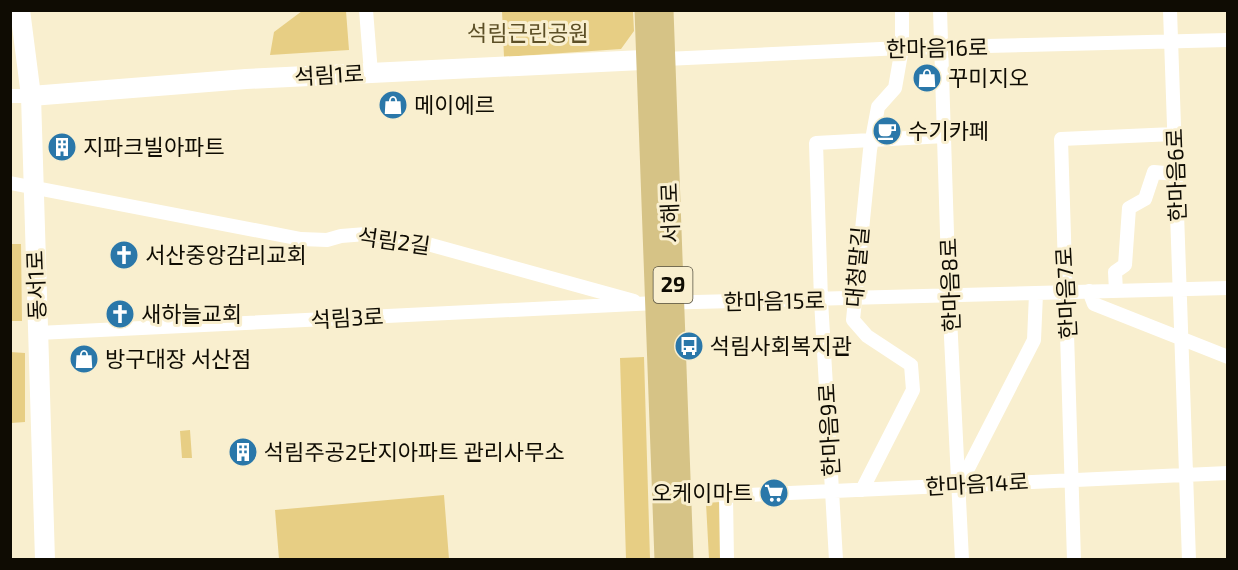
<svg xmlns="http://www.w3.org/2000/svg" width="1238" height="570" viewBox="0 0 1238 570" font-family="'Exo 2','Noto Sans KR',sans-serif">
<rect width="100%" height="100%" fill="#f9efcf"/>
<!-- park -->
<path fill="#e7ce84" d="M302,11H346L349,50L270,55L274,32Z
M502,11H633L634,31L621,49L504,57Z
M12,244H21L22,321H11Z
M10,352L25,353V422L11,423Z
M644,357L650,559H626L620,358Z
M190,430L192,458H182L180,431Z
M444,495L449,559H279L275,510Z
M720,502L722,559H709L706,503Z"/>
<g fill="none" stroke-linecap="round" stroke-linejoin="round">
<!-- street -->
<path stroke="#fff" stroke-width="14" d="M366,10L371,73
M940,10L949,297L962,560
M1170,10L1189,560
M665,59L902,48L1228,40
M10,96H31
M10,183L301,239L327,240L341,236L366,234L424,243L634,301
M1089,291L1094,304L1228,357
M1116,291L1115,272L1125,265L1129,208L1145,199L1154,172L1176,174
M38,333L656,303L1228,288
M960,484L1034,340L1036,294
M862,490L913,390L911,365L867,336L853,320L870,150L878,107L895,88L902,48V10
M727,560L726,496L1228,473
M836,560L821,300L816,143L945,136
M1074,560L1061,139L1174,134"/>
<!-- secondary -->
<path stroke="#fff" stroke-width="20" d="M20,10L31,96L45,560
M31,96L246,79L663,59"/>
<!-- primary -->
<path stroke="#d6c386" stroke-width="21" d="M645,10L665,560
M663,10L683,560"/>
</g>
<!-- icons -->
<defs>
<g id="shop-disc" transform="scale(1.5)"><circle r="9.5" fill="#2a77a9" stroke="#f9efcf"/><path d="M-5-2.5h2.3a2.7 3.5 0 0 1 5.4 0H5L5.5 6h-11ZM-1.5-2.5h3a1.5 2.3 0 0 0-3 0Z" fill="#fff"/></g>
<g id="cafe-disc" transform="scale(1.5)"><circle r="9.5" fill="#2a77a9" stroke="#f9efcf"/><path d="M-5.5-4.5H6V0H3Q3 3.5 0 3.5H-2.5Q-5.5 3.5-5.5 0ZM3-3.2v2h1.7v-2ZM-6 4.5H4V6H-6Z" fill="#fff"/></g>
<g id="building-disc" transform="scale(1.5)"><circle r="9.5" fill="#2a77a9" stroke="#f9efcf"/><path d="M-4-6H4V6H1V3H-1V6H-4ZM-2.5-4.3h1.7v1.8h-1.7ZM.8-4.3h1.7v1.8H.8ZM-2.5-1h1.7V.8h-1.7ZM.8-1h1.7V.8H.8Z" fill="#fff"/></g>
<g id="church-disc" transform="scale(1.5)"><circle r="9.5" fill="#2a77a9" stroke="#f9efcf"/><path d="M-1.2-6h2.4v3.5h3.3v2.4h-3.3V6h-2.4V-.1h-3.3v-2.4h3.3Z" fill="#fff"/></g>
<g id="bus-disc" transform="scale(1.5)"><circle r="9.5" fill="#2a77a9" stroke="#f9efcf"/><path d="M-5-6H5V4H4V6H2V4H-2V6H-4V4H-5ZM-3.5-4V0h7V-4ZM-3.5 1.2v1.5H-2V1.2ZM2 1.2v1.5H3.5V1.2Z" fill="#fff"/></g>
<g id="supermarket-disc" transform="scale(1.5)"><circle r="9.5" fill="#2a77a9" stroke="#f9efcf"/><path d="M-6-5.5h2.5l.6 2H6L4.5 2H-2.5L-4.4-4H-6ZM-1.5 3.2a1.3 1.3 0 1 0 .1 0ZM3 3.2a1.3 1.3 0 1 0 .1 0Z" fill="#fff"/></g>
</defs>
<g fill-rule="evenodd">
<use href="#shop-disc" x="927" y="78"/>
<use href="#shop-disc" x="393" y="105"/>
<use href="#cafe-disc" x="887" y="131"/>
<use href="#building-disc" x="62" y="147"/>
<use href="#church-disc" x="124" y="255"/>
<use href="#church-disc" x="120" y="314"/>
<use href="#bus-disc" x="689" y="346"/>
<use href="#shop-disc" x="84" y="359"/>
<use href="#building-disc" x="243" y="452"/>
<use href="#supermarket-disc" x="774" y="493"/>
</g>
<g text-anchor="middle" stroke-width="6" stroke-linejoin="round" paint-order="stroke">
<!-- shield labels -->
<rect fill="#f9efcf" stroke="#555040" stroke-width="1.5" x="653.5" y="267" width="39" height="36" rx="4.5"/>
<g font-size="21" font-weight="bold" fill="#0f0c03">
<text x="673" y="292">29</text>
</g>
<!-- park labels -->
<g font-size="22" fill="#5c4f26" stroke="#f9efcf">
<text x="528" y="41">석림근린공원</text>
</g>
<!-- street labels -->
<g font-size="22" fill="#0f0c03" stroke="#f9efcf">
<text transform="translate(937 48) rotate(-1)" y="8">한마음16로</text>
<text transform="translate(329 75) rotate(-3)" y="8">석림1로</text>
<text transform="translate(1176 175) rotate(-92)" y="8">한마음6로</text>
<text transform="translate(670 213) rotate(-92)" y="8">서해로</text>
<text transform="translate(394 241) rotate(8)" y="8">석림2길</text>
<text transform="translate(857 267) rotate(-85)" y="8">대청말길</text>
<text transform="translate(36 285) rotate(-92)" y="8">동서1로</text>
<text transform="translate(950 285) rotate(-92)" y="8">한마음8로</text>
<text transform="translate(1066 293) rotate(-93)" y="8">한마음7로</text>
<text transform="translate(774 301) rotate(-1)" y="8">한마음15로</text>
<text transform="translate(347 318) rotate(-3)" y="8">석림3로</text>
<text transform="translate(829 430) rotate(-93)" y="8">한마음9로</text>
<text transform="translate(977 484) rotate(-3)" y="8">한마음14로</text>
</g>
<!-- poi labels -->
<g font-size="22" fill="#0f0c03" stroke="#f9efcf" text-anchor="start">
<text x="948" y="86">꾸미지오</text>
<text x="414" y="113">메이에르</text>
<text x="908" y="139">수기카페</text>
<text x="83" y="155">지파크빌아파트</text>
<text x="145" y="263">서산중앙감리교회</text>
<text x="141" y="322">새하늘교회</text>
<text x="710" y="354">석림사회복지관</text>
<text x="105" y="367">방구대장 서산점</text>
<text x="264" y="460">석림주공2단지아파트 관리사무소</text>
<text x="753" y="501" text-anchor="end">오케이마트</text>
</g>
</g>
<!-- border -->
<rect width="1238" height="570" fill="none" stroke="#0f0c03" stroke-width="24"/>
</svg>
